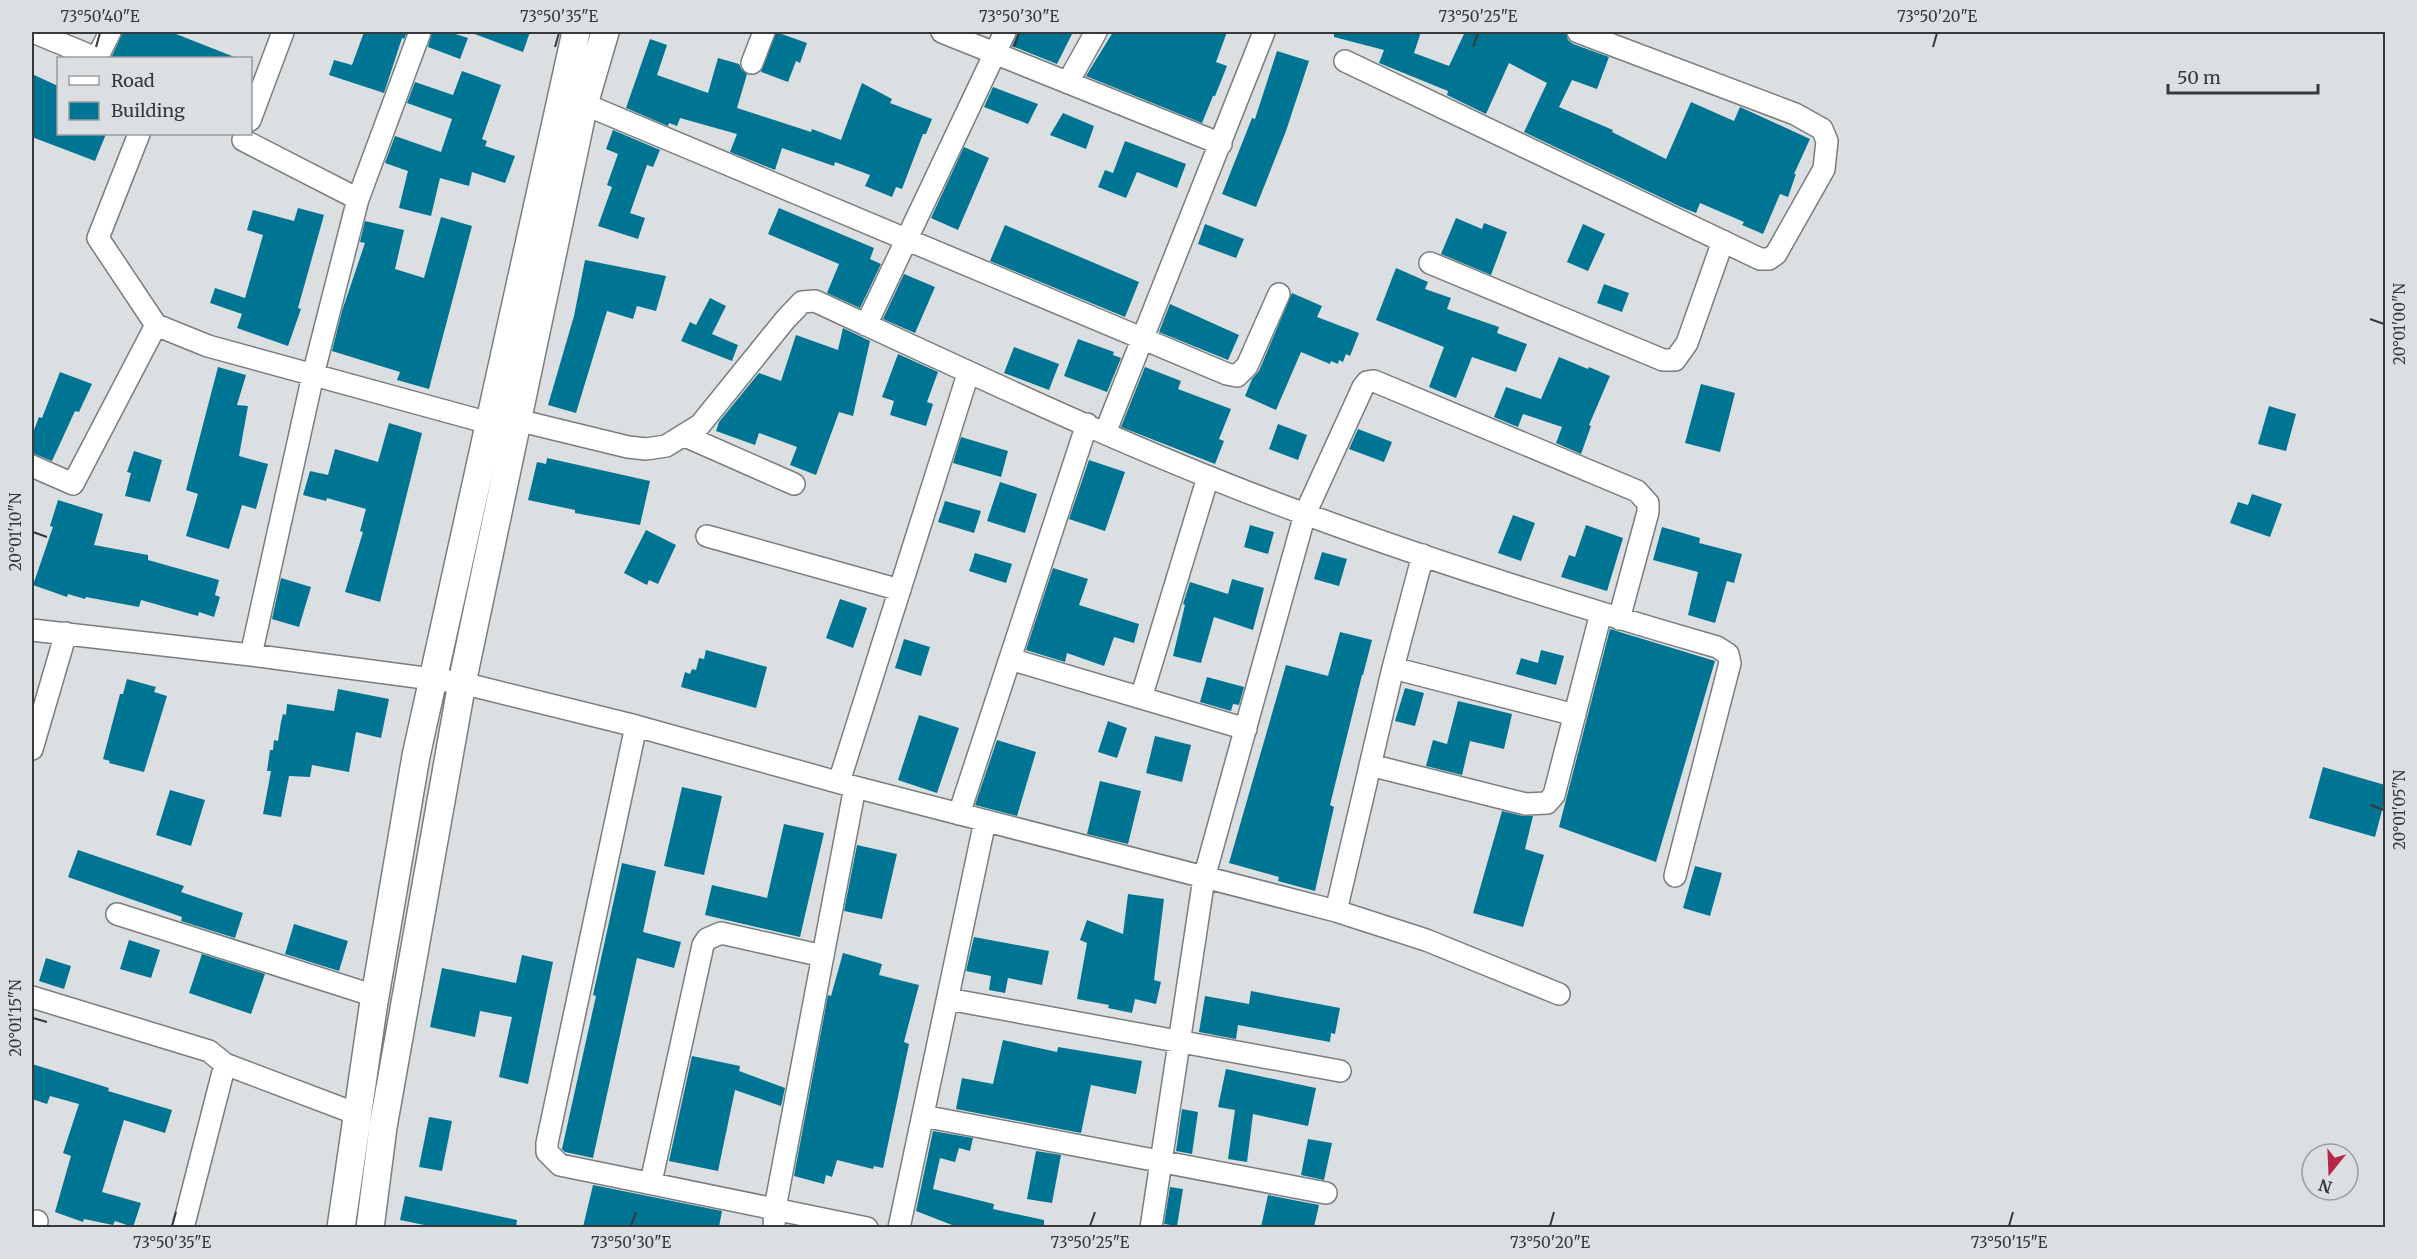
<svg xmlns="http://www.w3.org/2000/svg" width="2417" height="1259" viewBox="0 0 2417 1259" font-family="Merriweather,serif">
<rect width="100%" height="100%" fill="#dcdfe1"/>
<!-- building -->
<path fill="#007593" d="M123,32H171L237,58H111Z
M364,32H407L404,39L402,38L384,93L329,75L334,60L352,65Z
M432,32H449L468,38L460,59L428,47Z
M472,32H530L523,52L472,33Z
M776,32L807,43L800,63L796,61L788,82L761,72Z
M1018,32H1073L1057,64L1012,46Z
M1113,32H1227L1216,62L1227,66L1215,96H1213L1202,123L1086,76Z
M1334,32H1421L1414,53L1449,66L1465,32H1566L1568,40L1573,44L1609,57L1597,89L1572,80L1559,107L1613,130L1612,132L1666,159L1691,102L1734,121L1740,107L1810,139L1794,174H1796L1788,197L1780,194L1763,234L1742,225L1744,222L1700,203L1696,213L1681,207L1524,132L1547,83L1509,63L1486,114L1447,95L1448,91L1379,63L1384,50L1334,37Z
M650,39L667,45L657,75L708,93L718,58L739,64L742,70L747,74L737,108L811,132L812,129L841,140L862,83L892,99L890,103L932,119L926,134H923L902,189L896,187L892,197L865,186L870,175L835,162L834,166L782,148L775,170L730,152L737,134L680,118L677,126L669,123L668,126L626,108Z
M1277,51L1309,61L1286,131L1256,207L1222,194L1252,118L1255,119Z
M462,71L501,85L482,139L487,141L485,146L515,156L505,183L472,172L469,186L440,178L431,216L399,208L408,171L385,163L395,136L441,152L452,119L407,103L415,82L453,95Z
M32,74L58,86V134H106L95,161L32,137Z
M993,87L1038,104L1028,124L984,107Z
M1063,113L1094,126L1086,149L1050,135Z
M613,130L660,150L653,167L647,165L630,213L645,218L638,239L598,226L612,187L607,185L618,154L606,149Z
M1125,141L1186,164L1177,188L1137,172L1126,198L1098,187L1105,170L1113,173Z
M964,147L989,158L958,230L931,218Z
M298,208L324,215L298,308L301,309L288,346L237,328L242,314L210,303L215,288L245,298L263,235L247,230L253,210L294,221Z
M779,208L874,248L870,259L881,264L860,308L827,293L839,264L768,234Z
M441,217L472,226L429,389L397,380L400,372L332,351L342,311L365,243L360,242L365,221L404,230L395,269L424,278Z
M1456,218L1482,229L1484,223L1507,232L1491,275L1441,254Z
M1205,224L1244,239L1236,258L1198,244Z
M1583,224L1605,234L1588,271L1567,262Z
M1005,225L1139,282L1125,317L990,261Z
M585,260L666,276L656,311L637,306L633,319L607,311L576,413L548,405L574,316Z
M1396,268L1428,282L1425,289L1451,298L1447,309L1499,327L1497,333L1527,344L1516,372L1472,357L1456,398L1429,387L1444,347L1376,320Z
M904,274L935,287L915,333L883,319Z
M1604,284L1629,293L1622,312L1597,303Z
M1292,293L1322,306L1317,317L1359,333L1350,356L1346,354L1343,362L1339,360L1338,364L1331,361L1330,364L1301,352L1276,410L1245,396L1252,379L1259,371Z
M710,298L726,306L712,334L738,345L732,361L681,341L690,322L696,325Z
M1170,304L1239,335L1228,360L1159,332Z
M843,328L870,341L853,416L839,412L816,475L790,465L797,447L759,433L755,445L716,431L719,422L759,373L781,381L796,335L838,350Z
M1078,339L1114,352L1113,355L1121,358L1107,392L1064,376Z
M1014,347L1059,364L1049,390L1004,373Z
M898,354L938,372L927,402L933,404L926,426L890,415L894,401L882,397Z
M1559,357L1588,369L1589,367L1610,376L1589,425L1591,426L1581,454L1556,443L1562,427L1523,414L1518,427L1494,417L1506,387L1541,399Z
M218,367L246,375L237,405L248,406L239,456L268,464L256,509L242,505L229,549L186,536L198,494L186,490Z
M1145,367L1181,381L1178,389L1231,409L1219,439L1224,441L1215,464L1121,427Z
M60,372L92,384L79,412L75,411L52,461L32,453V435L39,417L42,418Z
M1701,384L1735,393L1720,452L1685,443Z
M2269,406L2296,414L2286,451L2258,444Z
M389,423L422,433L380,602L345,592L363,532L360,531L366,509L327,498L326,501L303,495L310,471L328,475L335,449L378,462Z
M1278,424L1307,435L1298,460L1269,449Z
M1358,429L1392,442L1384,462L1349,449Z
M961,437L1008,451L1001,477L953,463Z
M134,451L162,460L150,502L125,496L131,473L127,472Z
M547,458L650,481L640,525L575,513V510L528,500L537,462L546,464Z
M1089,460L1125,472L1105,531L1069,519Z
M1000,482L1037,494L1025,533L987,521Z
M2252,494L2282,504L2270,537L2230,523L2238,502L2248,505Z
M58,500L103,514L94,545L148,555V560L219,580L215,595L220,597L214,617L199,612L198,616L141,600L139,607L86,597L85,599L68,594L67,597L33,585L53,527L50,526Z
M945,501L981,511L974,533L938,522Z
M1513,515L1535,523L1521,561L1498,553Z
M1250,525L1274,532L1268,554L1244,547Z
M1586,525L1623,538L1607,591L1561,577L1569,555L1575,557Z
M1662,527L1700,538L1699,543L1742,554L1734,583L1727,581L1715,623L1688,615L1698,572L1653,560Z
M646,530L676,545L658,584L649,580L647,585L624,573Z
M1322,552L1347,559L1339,586L1314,579Z
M975,553L1012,564L1006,583L969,571Z
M1053,568L1088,579L1079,605L1139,624L1134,643L1114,637L1104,666L1067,653L1065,662L1026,650Z
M281,578L311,587L299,627L272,619Z
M1232,579L1264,588L1253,630L1214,617L1201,663L1173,656L1185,605L1183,604L1190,582L1228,594Z
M840,599L867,608L853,648L826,638Z
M1610,629L1715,661L1656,862L1559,827Z
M1340,632L1372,640L1363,675H1362L1330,805L1334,807L1315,891L1278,881L1279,877L1229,863L1286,665L1328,676Z
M904,639L930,647L921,676L895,668Z
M706,650L767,667L756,708L681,687L685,672L690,674L692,669L696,670L699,658L704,659Z
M1541,650L1564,656L1556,685L1516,674L1521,658L1538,663Z
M1207,677L1244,687L1239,705L1233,704L1231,711L1200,702Z
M127,679L156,687L154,692L167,696L144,772L109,763L110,761L103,759L120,694H123Z
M1405,688L1424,693L1415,726L1395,721Z
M338,689L389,699L381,738L356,732L349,772L312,765L310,777L289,776L281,817L263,814L271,771H267L270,750H273L274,740L278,741L281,722L283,714L286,715L287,704L334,711Z
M1458,701L1512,714L1504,749L1470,741L1462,775L1426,766L1433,740L1447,744Z
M919,715L959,728L937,793L898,780Z
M1108,721L1127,728L1117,758L1098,752Z
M1155,736L1191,745L1182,782L1146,773Z
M997,740L1036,752L1017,816L975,805Z
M2323,767L2385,785V799L2375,837L2309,818Z
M1100,781L1141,791L1128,844L1087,834Z
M682,787L722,796L704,875L664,866Z
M170,790L205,800L191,846L156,835Z
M1502,811L1523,816H1533L1525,849L1544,855L1523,927L1473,913Z
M784,824L824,833L800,937L705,915L712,885L767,898Z
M857,845L897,854L882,919L844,911Z
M78,850L184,886L181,892L243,913L235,938L181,921L182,917L68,877Z
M622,863L656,871L643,932L681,942L674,968L637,958L593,1158L565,1152L562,1149L596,996L593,995Z
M1695,866L1722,873L1710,916L1683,908Z
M1128,894L1164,899L1154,980L1161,982L1156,1004L1135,999L1132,1013L1108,1008L1109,1005L1077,999L1087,943L1080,940L1087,920L1123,934Z
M294,924L348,941L339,971L285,954Z
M974,937L1049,951L1042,985L1008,978L1005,993L989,990L991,976L966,971Z
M129,940L160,950L151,978L120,969Z
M843,953L882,964L879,975L919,985L904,1042L909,1044L883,1168L874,1166L873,1169L837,1160L832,1177L826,1175L824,1184L794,1176L828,995L831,996Z
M202,954L265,974L251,1014L189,993Z
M522,955L553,962L528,1084L499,1077L512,1017L480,1011L475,1037L430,1027L442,968L516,983Z
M46,958L71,966L64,989L39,981Z
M1251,991L1340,1008L1335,1034L1331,1033L1330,1042L1238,1025L1236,1039L1199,1032L1205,996L1249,1004Z
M1003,1040L1057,1052L1058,1047L1142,1061L1136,1094L1091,1085L1081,1133L956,1109L962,1078L993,1084Z
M692,1056L740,1066L739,1071L785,1088L781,1106L735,1090L718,1171L669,1161Z
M32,1064L109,1088L108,1091L172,1110L165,1133L124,1120L102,1192L141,1203L133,1227L115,1221L113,1225L84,1219L83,1222L55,1212L71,1156L63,1153L79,1104L50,1096L47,1104L32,1099Z
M1226,1069L1316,1088L1308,1126L1253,1114L1247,1162L1228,1159L1235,1110L1218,1107Z
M1182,1109L1198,1112L1192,1154L1176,1151Z
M429,1117L452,1121L442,1171L419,1167Z
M933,1131L973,1138L970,1151L959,1148L955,1162L940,1158L933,1189L994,1204L993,1209L1044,1220V1227H951L952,1225L916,1211Z
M1308,1139L1332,1143L1324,1180L1301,1175Z
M1036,1151L1061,1155L1052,1203L1027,1199Z
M593,1185L722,1211L719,1227H583Z
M1170,1187L1183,1189L1177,1226L1164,1224Z
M1268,1195L1319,1205L1314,1227H1261Z
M405,1196L517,1220L516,1227H434L400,1220Z"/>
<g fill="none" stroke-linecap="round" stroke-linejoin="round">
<!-- minor casing -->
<g stroke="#7a7d7e" stroke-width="24">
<path id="minor" d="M33,32L96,58
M942,32L1221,144
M97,58L110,32
M1345,61L1760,259H1769L1776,254L1824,169L1827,141L1822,129L1795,114L1578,32
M752,63L764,32
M1068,82L1096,32
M584,104L1227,374L1237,376L1247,366L1279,294
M250,120L283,32
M139,134L98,238L156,325L208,346L489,423
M243,140L358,199
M1430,263L1663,360H1675L1687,343L1723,241
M866,325L1005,32
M517,420L628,447L646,449L666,446L700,425L785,320L802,302L815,301C977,376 1138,453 1305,514C1440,564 1578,607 1717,647L1728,654L1730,663L1675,876
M1105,433L1264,32
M685,436L794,484
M32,466L73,484L156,325
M707,536L900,590
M32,630L251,655L462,683L636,726L855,787L1336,911L1426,940L1559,994
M251,655L313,375L358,199L420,32
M1010,659L1246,729
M1393,668L1575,715
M1141,698L1208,477
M636,726L547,1143V1152L560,1165L867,1228
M32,749L66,633
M1370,765L1526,804L1547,803L1554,795L1601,613
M839,782L968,374
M959,814L1087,424
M1336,911L1393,668L1423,555
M117,914L375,996
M32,997L209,1051L225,1064L357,1114
M948,999L1340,1071
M923,1116L1326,1193
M651,1182L703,945L707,939L721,933L823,956
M35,1228L37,1221
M183,1228L225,1064
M774,1228L775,1208L855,787
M899,1228L985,821
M1151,1228L1204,878L1305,514L1363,387L1367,382L1374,381L1637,491L1648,503V512L1619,619"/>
</g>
<!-- major casing -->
<g stroke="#7a7d7e" stroke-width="30">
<path id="major" d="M341,1228L373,1008L416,756L576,32
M370,1228L383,1127L462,683L584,104L605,32"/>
</g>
<!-- minor -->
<use href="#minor" stroke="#fff" stroke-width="21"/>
<!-- major -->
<use href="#major" stroke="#fff" stroke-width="27"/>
</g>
<!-- ticks -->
<path fill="none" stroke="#373839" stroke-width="2" d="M96,47L100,33M555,47L559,33M1014,47L1019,33M1473,47L1478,33M1933,47L1937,33M2370,319L2384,324M33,532L47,537M2370,805L2384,810M33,1018L47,1022M172,1226L176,1212M631,1226L636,1212M1090,1226L1095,1212M1550,1226L1554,1212M2009,1226L2013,1212"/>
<!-- border -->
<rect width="2417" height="1259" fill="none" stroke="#dcdfe1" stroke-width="66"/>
<!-- legend -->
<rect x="57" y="57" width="195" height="78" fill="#dcdfe1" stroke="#9a9c9e" stroke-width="1.5"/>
<rect x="69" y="76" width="30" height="9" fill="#ffffff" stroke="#9a9c9e" stroke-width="1.5"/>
<text x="111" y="87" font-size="18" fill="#373839">Road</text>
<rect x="69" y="102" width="30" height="18" fill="#007593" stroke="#9a9c9e" stroke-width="1.5"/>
<text x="111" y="117" font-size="18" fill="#373839">Building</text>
<!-- north arrow -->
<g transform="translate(2330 1172) rotate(198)"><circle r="28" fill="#dcdfe1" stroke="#9a9c9e" stroke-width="1.5"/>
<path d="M0-4.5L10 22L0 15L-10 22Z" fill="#b72548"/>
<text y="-9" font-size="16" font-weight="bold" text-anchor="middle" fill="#373839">N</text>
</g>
<!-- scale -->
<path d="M2168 84v9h150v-9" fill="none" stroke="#373839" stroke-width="3"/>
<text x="2177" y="84" font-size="18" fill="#373839" stroke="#dcdfe1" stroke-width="4.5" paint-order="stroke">50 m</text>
<rect x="33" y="33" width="2351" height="1193" fill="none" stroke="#373839" stroke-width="2"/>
<g font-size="15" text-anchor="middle" fill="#373839">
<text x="100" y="22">73°50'40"E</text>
<text x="559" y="22">73°50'35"E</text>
<text x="1019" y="22">73°50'30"E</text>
<text x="1478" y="22">73°50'25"E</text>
<text x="1937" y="22">73°50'20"E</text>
<text transform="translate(2400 324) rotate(-90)" y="5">20°01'00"N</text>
<text transform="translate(16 532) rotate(-90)" y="5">20°01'10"N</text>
<text transform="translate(2400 810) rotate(-90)" y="5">20°01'05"N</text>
<text transform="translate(16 1018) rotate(-90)" y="5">20°01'15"N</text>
<text x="172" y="1248">73°50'35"E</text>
<text x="631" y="1248">73°50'30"E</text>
<text x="1090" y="1248">73°50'25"E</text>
<text x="1550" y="1248">73°50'20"E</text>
<text x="2009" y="1248">73°50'15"E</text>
</g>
</svg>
